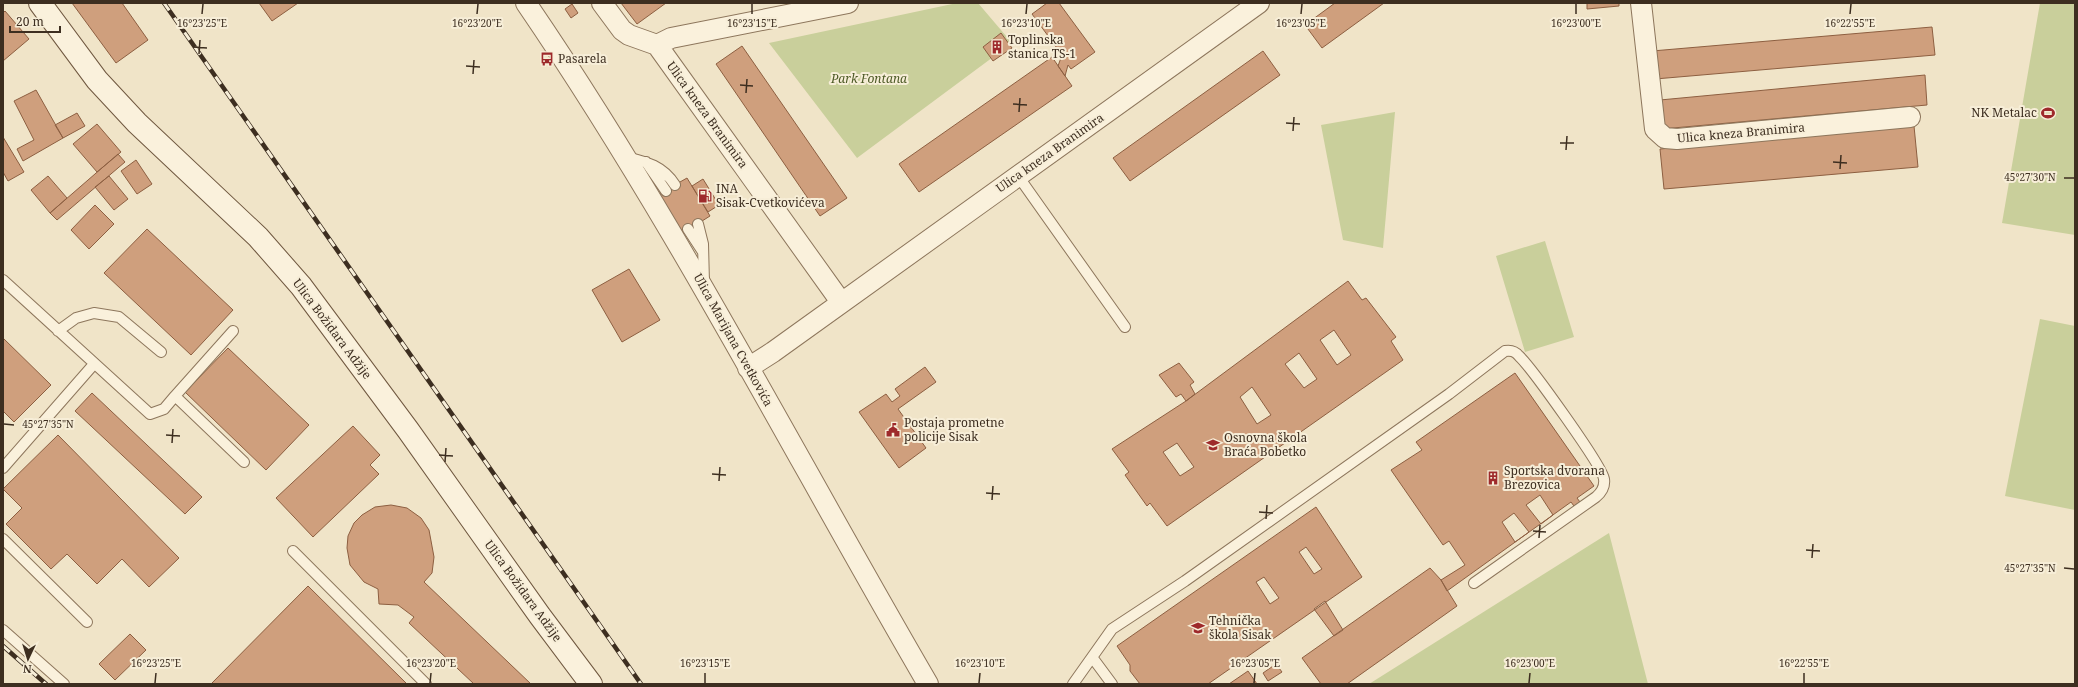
<svg xmlns="http://www.w3.org/2000/svg" width="2078" height="687" viewBox="0 0 2078 687" font-family="'Noto Serif',serif">
<rect width="100%" height="100%" fill="#f0e4c8"/>
<!-- green -->
<path fill="#c9cf9b" d="M957,3H978L1012,43L857,158L769,43Z
M2040,3H2075V235L2002,223Z
M1395,112L1383,248L1343,240L1321,125Z
M1545,241L1574,337L1525,352L1496,256Z
M2040,319L2075,326V510L2005,496Z
M1609,533L1648,684H1369Z"/>
<!-- building -->
<path fill="#cf9f7d" stroke="#8d5f41" fill-rule="evenodd" d="M72,3H122L148,40L116,63Z
M259,3H298L272,21Z
M621,3H666L637,24Z
M1047,3H1059L1095,52L1071,69L1068,65L1065,76L1058,66L1062,55L1032,14Z
M1335,3H1384L1322,48L1305,25Z
M1587,3H1619V6L1587,9Z
M572,4L578,13L571,18L565,9Z
M5,11L29,39L3,61V13Z
M1932,27L1935,55L1655,79L1652,51Z
M1001,33L1012,48L993,61L983,47Z
M742,46L847,198L820,216L716,64Z
M1263,51L1280,75L1130,181L1113,158Z
M1052,57L1072,86L919,192L899,164Z
M1925,75L1927,105L1662,129L1660,100Z
M36,90L63,138L23,161L17,149L34,140L14,101Z
M77,113L85,126L63,138L55,125Z
M97,124L121,152L97,172L73,144Z
M1914,126L1918,167L1664,189L1660,149Z
M3,137L24,172L8,181L3,172Z
M118,154L125,162L57,220L50,213Z
M136,160L152,184L137,194L121,171Z
M48,176L67,198L50,213L31,190Z
M109,176L128,199L114,210L95,187Z
M687,178L710,216L683,233L659,194Z
M703,179L719,205L708,212L692,186Z
M95,205L114,224L89,249L71,230Z
M147,229L233,310L191,355L104,273Z
M629,269L660,320L622,342L592,290Z
M1348,281L1362,300L1366,298L1396,337L1391,341L1403,360L1167,526L1150,503L1147,506L1125,475L1129,472L1112,449L1186,401ZM1334,330L1351,355L1337,365L1320,340ZM1299,353L1317,379L1304,388L1285,364ZM1252,387L1271,415L1257,424L1240,397ZM1177,443L1194,467L1180,476L1163,452Z
M3,338L51,385L14,422L3,411Z
M228,348L309,425L266,470L185,392Z
M1179,363L1194,382L1190,385L1195,394L1186,401L1181,394L1176,397L1159,375Z
M925,367L936,382L898,409L926,448L899,468L859,412L886,394L892,402L900,396L895,389Z
M1515,373L1594,486L1577,498L1580,502L1574,506L1571,502L1447,591L1441,580L1465,565L1449,541L1443,545L1391,470L1422,450L1416,442Z
M92,393L202,497L185,514L75,411Z
M353,426L380,455L370,465L379,474L313,537L276,498Z
M58,435L179,558L149,587L122,559L97,584L67,554L51,569L6,524L22,508L3,489Z
M1540,495L1553,515L1541,524L1526,505Z
M391,505L407,508L421,518L429,530L434,557L432,573L424,582L531,684H474L409,623L414,617L398,605L379,604L378,589L364,582L350,565L347,548L348,536L354,523L362,515L375,507Z
M1316,507L1362,577L1208,684H1140L1130,671V665L1117,646ZM1306,547L1322,569L1314,574L1299,552ZM1264,577L1279,598L1270,604L1256,582Z
M1514,513L1529,532L1515,542L1502,522Z
M1430,568L1441,580L1457,606L1347,684H1321L1302,658Z
M308,586L407,684H211Z
M1325,601L1343,630L1334,636L1314,609Z
M130,634L146,650L115,680L99,664Z
M1276,664L1282,672L1268,681L1263,673Z
M1248,671L1257,684H1229Z"/>
<g fill="none" stroke-linecap="round" stroke-linejoin="round">
<!-- service casing -->
<g stroke="#8d765c" stroke-width="12">
<path id="service" d="M626,157C647,162 663,166 675,185
M646,162L666,191
M1018,176L1125,327
M698,224L703,244L704,283
M688,229L703,252
M3,280L150,414L164,409L175,396L244,462
M58,331L76,318L94,313L119,317L161,352
M175,396L233,331
M3,468L94,364
M3,539L87,622
M293,551L426,684
M3,630L64,684
M1092,657L1112,684
M1073,684L1112,629L1185,581L1449,394L1505,351C1511,350 1515,351 1519,356C1531,367 1603,467 1604,479C1605,486 1602,492 1596,497L1474,583"/>
</g>
<!-- minor casing -->
<g stroke="#8d765c" stroke-width="22">
<path id="minor" d="M526,3C675,221 795,456 928,684
M602,3L622,30L629,35L657,45L841,302
M1641,3L1655,129L1665,138L1677,139L1910,117
M657,45L671,38L848,3
M748,368L773,352L1259,3"/>
</g>
<!-- secondary casing -->
<g stroke="#6f573f" stroke-width="24">
<path id="secondary" d="M40,3L97,80L137,123L258,237L301,286L408,430L540,616L591,684"/>
</g>
<!-- service -->
<use href="#service" stroke="#faf1dc" stroke-width="10"/>
<!-- minor -->
<use href="#minor" stroke="#faf1dc" stroke-width="20"/>
<!-- secondary -->
<use href="#secondary" stroke="#faf1dc" stroke-width="22"/>
<!-- rail casing -->
<g stroke="#3d2e20" stroke-width="4.5">
<path id="rail" d="M164,3L641,684
M3,646L46,684"/>
</g>
<!-- rail -->
<use href="#rail" stroke="#f7eed8" stroke-width="3" stroke-dasharray="9" stroke-linecap="butt"/>
</g>
<!-- ticks -->
<path fill="none" stroke="#3d2e20" stroke-width="1.5" d="M202,14L203,4M477,14L478,4M752,14V4M1026,14L1027,4M1301,14L1302,4M1576,14V4M1850,14L1851,4M193,47L207,48M199,54L200,40M466,66L480,67M473,74L474,60M740,85L753,86M746,93L747,79M1013,104L1027,105M1019,112L1020,98M1286,123L1300,124M1293,131L1294,117M1560,143H1574M1566,150L1567,136M1833,162L1847,163M1840,169L1841,155M2064,178H2074M4,424L14,425M166,435L180,436M172,443L173,429M439,455L453,456M445,462L446,448M712,474L726,475M719,481L720,467M986,493L1000,494M992,500L993,486M1259,512L1273,513M1266,519L1267,505M1533,531L1546,532M1539,538L1540,525M1806,550L1820,551M1812,558L1813,544M2064,568L2074,569M155,683L156,673M430,683L431,673M705,683V673M979,683L980,673M1254,683L1255,673M1529,683L1530,673M1804,683V673"/>
<!-- icons -->
<defs>
<g id="building-bare" transform="scale(1.08)"><path d="M-4-6H4V6H1V3H-1V6H-4ZM-2.5-4.3h1.7v1.8h-1.7ZM.8-4.3h1.7v1.8H.8ZM-2.5-1h1.7V.8h-1.7ZM.8-1h1.7V.8H.8Z" fill="#9e2a2b" stroke="#f7eed8" stroke-width="2.5" paint-order="stroke"/></g>
<g id="bus-bare" transform="scale(1.08)"><path d="M-5-6H5V4H4V6H2V4H-2V6H-4V4H-5ZM-3.5-4V0h7V-4ZM-3.5 1.2v1.5H-2V1.2ZM2 1.2v1.5H3.5V1.2Z" fill="#9e2a2b" stroke="#f7eed8" stroke-width="2.5" paint-order="stroke"/></g>
<g id="stadium-bare" transform="scale(1.08)"><path d="M0-5a6.5 5 0 1 0 0 10a6.5 5 0 1 0 0-10ZM-3.5-1.8h7v3.6h-7Z" fill="#9e2a2b" stroke="#f7eed8" stroke-width="2.5" paint-order="stroke"/></g>
<g id="fuel-bare" transform="scale(1.08)"><path d="M-5.5-6h7V0h2V4h1.3V-2.5L3-4.5l.8-.8L6-3V5H2.5V1h-1V6h-7ZM-4.2-4.7v3.2H.2V-4.7Z" fill="#9e2a2b" stroke="#f7eed8" stroke-width="2.5" paint-order="stroke"/></g>
<g id="civic-bare" transform="scale(1.08)"><path d="M-.6-6.5H3V-4.5H.6V-3L4-1V1h2V6H-6V1h2V-1L-.6-3ZM-1.2 2.5V6h2.4V2.5Z" fill="#9e2a2b" stroke="#f7eed8" stroke-width="2.5" paint-order="stroke"/></g>
<g id="school-bare" transform="scale(1.08)"><path d="M0-5L7-2L0 1L-7-2ZM-4 1L0 2.5L4 1V4Q0 6-4 4Z" fill="#9e2a2b" stroke="#f7eed8" stroke-width="2.5" paint-order="stroke"/></g>
</defs>
<g fill-rule="evenodd">
<use href="#building-bare" x="997" y="47"/>
<use href="#bus-bare" x="547" y="59"/>
<use href="#stadium-bare" x="2048" y="113"/>
<use href="#fuel-bare" x="705" y="196"/>
<use href="#civic-bare" x="893" y="430"/>
<use href="#school-bare" x="1213" y="445"/>
<use href="#building-bare" x="1493" y="478"/>
<use href="#school-bare" x="1198" y="628"/>
</g>
<g text-anchor="middle" stroke-width="4" stroke-linejoin="round" paint-order="stroke">
<!-- poi labels -->
<g font-size="12" fill="#3d2e20" stroke="#f7eed8" text-anchor="start">
<text x="1008" y="44">Toplinska<tspan x="1008" dy="14">stanica TS-1</tspan></text>
<text x="558" y="63">Pasarela</text>
<text x="2037" y="117" text-anchor="end">NK Metalac</text>
<text x="716" y="193">INA<tspan x="716" dy="14">Sisak-Cvetkovićeva</tspan></text>
<text x="904" y="427">Postaja prometne<tspan x="904" dy="14">policije Sisak</tspan></text>
<text x="1224" y="442">Osnovna škola<tspan x="1224" dy="14">Braća Bobetko</tspan></text>
<text x="1504" y="475">Sportska dvorana<tspan x="1504" dy="14">Brezovica</tspan></text>
<text x="1209" y="625">Tehnička<tspan x="1209" dy="14">škola Sisak</tspan></text>
</g>
<!-- park labels -->
<g font-size="12" font-style="italic" fill="#4d5a26" stroke="#f7eed8">
<text x="869" y="83">Park Fontana</text>
</g>
<!-- street labels -->
<g font-size="12" fill="#3d2e20" stroke="#f7eed8">
<text transform="translate(707 115) rotate(54)" y="4">Ulica kneza Branimira</text>
<text transform="translate(1741 133) rotate(-5)" y="4">Ulica kneza Branimira</text>
<text transform="translate(1050 153) rotate(-35)" y="4">Ulica kneza Branimira</text>
<text transform="translate(332 329) rotate(53)" y="4">Ulica Božidara Adžije</text>
<text transform="translate(733 340) rotate(61)" y="4">Ulica Marijana Cvetkovića</text>
<text transform="translate(523 591) rotate(54)" y="4">Ulica Božidara Adžije</text>
</g>
</g>
<g font-size="10" text-anchor="middle" fill="#3d2e20" stroke="#f7eed8" stroke-width="4" stroke-linejoin="round" paint-order="stroke">
<text x="202" y="27">16°23'25"E</text>
<text x="477" y="27">16°23'20"E</text>
<text x="752" y="27">16°23'15"E</text>
<text x="1026" y="27">16°23'10"E</text>
<text x="1301" y="27">16°23'05"E</text>
<text x="1576" y="27">16°23'00"E</text>
<text x="1850" y="27">16°22'55"E</text>
<text x="2030" y="181">45°27'30"N</text>
<text x="48" y="428">45°27'35"N</text>
<text x="2030" y="572">45°27'35"N</text>
<text x="156" y="667">16°23'25"E</text>
<text x="431" y="667">16°23'20"E</text>
<text x="705" y="667">16°23'15"E</text>
<text x="980" y="667">16°23'10"E</text>
<text x="1255" y="667">16°23'05"E</text>
<text x="1530" y="667">16°23'00"E</text>
<text x="1804" y="667">16°22'55"E</text>
</g>
<!-- border -->
<rect width="2078" height="687" fill="none" stroke="#3d2e20" stroke-width="8"/>
<!-- north arrow -->
<g transform="translate(28 659) rotate(184)" stroke="#f7eed8" stroke-width="3" paint-order="stroke">
<path d="M0-3L7 15L0 10L-7 15Z" fill="#3d2e20"/>
<text y="-6" font-size="11" font-weight="bold" text-anchor="middle" fill="#3d2e20">N</text>
</g>
<!-- scale -->
<path d="M10 26v6h50v-6" fill="none" stroke="#3d2e20" stroke-width="2"/>
<text x="16" y="26" font-size="12" fill="#3d2e20" stroke="#f7eed8" stroke-width="3" paint-order="stroke">20 m</text>
</svg>
